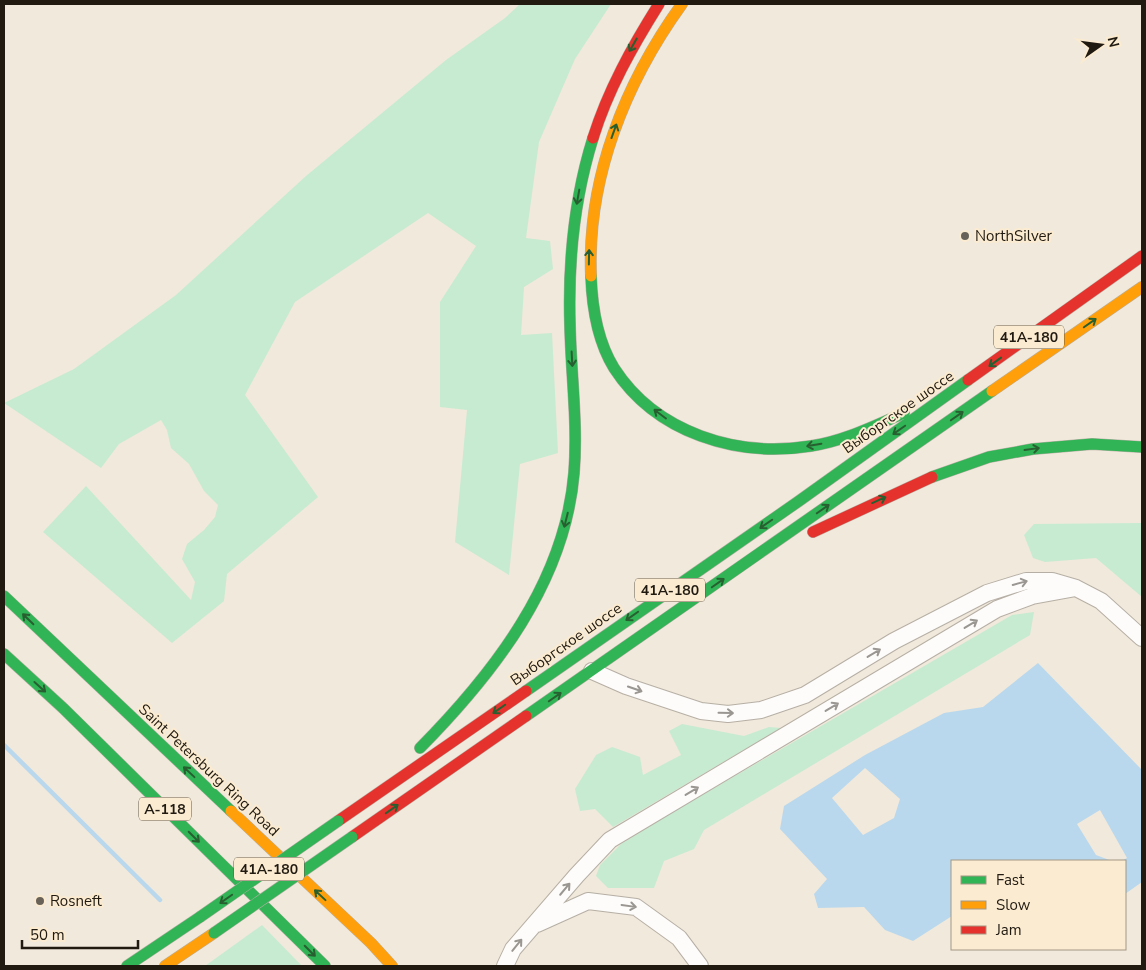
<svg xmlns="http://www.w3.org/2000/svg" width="1146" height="970" viewBox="0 0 1146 970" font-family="'Nunito Sans',sans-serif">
<rect width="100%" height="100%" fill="#f1e9db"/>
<!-- green -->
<path fill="#c7ebd1" d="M520,4H611L575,59L539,142L526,238L550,241L553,269L524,287L521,335L552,333L558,453L520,464L509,575L455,542L467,410L440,407V302L476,246L428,213L295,302L245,395L318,497L227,574L224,601L172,643L43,532L86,486L191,600L195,582L182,559L187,544L204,530L215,517L218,505L204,491L189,464L171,448L167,430L161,420L119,444L101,468L4,403L74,369L176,295L306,176L446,60L505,18Z
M1142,523V597L1096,558L1045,562L1033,558L1024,535L1034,524Z
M1034,612L1030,635L704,830L694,849L664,861L654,888H608L596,876L600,865L621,844L671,813L1012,615Z
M682,724L744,736L769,727L781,728L613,827L595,809L580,811L575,789L596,755L612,747L640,757L643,775L681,755L669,731Z
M262,925L302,966H205Z"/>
<!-- water -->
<path fill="#bad8ed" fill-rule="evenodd" d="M1038,663L1142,770V882L1125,894V861H1121L1127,858L1100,810L1077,824L1096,855L1112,861H952V916L913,941L885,930L864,907L818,908L814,894L827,879L780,829L784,806L865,755L944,713L983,707ZM865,768L900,799L894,818L863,835L832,798Z"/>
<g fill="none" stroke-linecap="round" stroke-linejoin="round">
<!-- stream -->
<path stroke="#bad8ed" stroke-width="4.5" d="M4,745L160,900"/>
<!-- street casing -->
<g stroke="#b6afa5" stroke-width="18">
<path id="street" d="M592,671L626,686L701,711L728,714L761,710L805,695L894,641L987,593L1026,581H1052L1076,588L1101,601L1142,638
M537,924L588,901L636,907L679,938L700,966
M505,966L513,949L577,875L610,840L997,609L1032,596L1076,588"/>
</g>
<!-- fast casing -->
<g stroke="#b6afa5" stroke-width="12">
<path id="fast" d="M591,276C592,306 598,342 614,368C656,433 737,458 811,446C844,441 874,426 904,413
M932,477L989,457L1033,449L1092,444L1142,447
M4,596L231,811
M4,654L63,708L325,966
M526,691L799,501L968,380
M526,716L992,391
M420,748C494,673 565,582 574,473C578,424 571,375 570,325C568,262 574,199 593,138
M127,966L200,917"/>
</g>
<!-- slow casing -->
<g stroke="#b6afa5" stroke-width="12">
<path id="slow" d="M591,276C587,178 625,83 682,4
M992,391L1142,287
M231,811L371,943L392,966
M165,966L214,933"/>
</g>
<!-- jam casing -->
<g stroke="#b6afa5" stroke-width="12">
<path id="jam" d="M593,138C608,90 632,47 659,4
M968,380L1142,256
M813,532L932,477
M338,821L526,691
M352,837L526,716"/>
</g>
<!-- street -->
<use href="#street" stroke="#fdfcfa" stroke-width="16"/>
<!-- fast -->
<use href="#fast" stroke="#30b455" stroke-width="11"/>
<!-- slow -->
<use href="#slow" stroke="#ff9f0a" stroke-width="11"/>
<!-- jam -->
<use href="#jam" stroke="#e5322d" stroke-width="11"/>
<!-- fast-bridge casing -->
<g stroke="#b6afa5" stroke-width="12" stroke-linecap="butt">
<path id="fast-bridge" d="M200,917L338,821
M214,933L352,837"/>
</g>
<!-- fast-bridge -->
<use href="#fast-bridge" stroke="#30b455" stroke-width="11"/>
</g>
<!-- one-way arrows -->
<defs><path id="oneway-shaft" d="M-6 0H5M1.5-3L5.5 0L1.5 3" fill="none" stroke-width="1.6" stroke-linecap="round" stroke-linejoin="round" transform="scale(1.25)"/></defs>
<g stroke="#275f30">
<use href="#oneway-shaft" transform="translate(633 45) rotate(120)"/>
<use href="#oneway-shaft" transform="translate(614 131) rotate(-70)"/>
<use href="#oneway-shaft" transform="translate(578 197) rotate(100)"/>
<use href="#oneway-shaft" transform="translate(589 257) rotate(-89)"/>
<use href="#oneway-shaft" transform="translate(1090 323) rotate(-35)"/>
<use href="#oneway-shaft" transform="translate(572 359) rotate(87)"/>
<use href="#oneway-shaft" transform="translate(995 362) rotate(144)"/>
<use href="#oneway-shaft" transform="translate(660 414) rotate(-143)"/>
<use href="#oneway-shaft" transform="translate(957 416) rotate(-35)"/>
<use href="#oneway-shaft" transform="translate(899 430) rotate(145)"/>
<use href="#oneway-shaft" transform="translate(814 445) rotate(170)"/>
<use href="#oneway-shaft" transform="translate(1032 449) rotate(-8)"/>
<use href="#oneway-shaft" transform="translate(879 500) rotate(-24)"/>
<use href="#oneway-shaft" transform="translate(823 509) rotate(-35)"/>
<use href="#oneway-shaft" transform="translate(566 520) rotate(104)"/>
<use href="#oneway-shaft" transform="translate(766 524) rotate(145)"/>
<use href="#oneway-shaft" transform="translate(718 583) rotate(-35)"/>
<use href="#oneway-shaft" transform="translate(632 616) rotate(145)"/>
<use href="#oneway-shaft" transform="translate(28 619) rotate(-136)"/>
<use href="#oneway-shaft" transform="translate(40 687) rotate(42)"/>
<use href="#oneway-shaft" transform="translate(555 697) rotate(-35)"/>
<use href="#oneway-shaft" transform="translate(499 709) rotate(145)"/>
<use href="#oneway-shaft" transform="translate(189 772) rotate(-137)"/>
<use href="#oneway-shaft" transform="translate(392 809) rotate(-35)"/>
<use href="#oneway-shaft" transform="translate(194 837) rotate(45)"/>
<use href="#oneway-shaft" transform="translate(320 895) rotate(-137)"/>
<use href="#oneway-shaft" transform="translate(226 899) rotate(145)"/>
<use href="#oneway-shaft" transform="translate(310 951) rotate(45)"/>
</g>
<g stroke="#9a9691">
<use href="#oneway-shaft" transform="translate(1020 583) rotate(-15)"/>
<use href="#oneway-shaft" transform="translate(971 624) rotate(-31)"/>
<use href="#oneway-shaft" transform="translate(874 653) rotate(-31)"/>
<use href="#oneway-shaft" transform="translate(635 689) rotate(19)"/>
<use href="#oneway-shaft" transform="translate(832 707) rotate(-31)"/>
<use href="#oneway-shaft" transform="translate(726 713) rotate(1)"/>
<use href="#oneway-shaft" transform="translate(692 791) rotate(-31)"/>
<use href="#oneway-shaft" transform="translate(565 889) rotate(-50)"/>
<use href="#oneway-shaft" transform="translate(629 906) rotate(8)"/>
<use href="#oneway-shaft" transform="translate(517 945) rotate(-51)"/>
</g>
<!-- markers -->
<g fill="#696258" stroke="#fbebd1" stroke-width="2">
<circle cx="965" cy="236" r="5"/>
<circle cx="40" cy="901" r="5"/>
</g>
<g text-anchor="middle" stroke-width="4" stroke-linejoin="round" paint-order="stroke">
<!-- shield labels -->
<g fill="#fbebd1" stroke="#62594b" stroke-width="1">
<rect x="994" y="325.5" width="70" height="23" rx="4"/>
<rect x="635" y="578.5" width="70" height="23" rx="4"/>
<rect x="139" y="797.5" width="52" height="23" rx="4"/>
<rect x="234" y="857.5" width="70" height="23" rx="4"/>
</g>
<g font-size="14" font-weight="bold" fill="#201a11">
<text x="1029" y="342">41А-180</text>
<text x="670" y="595">41А-180</text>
<text x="165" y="814">А-118</text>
<text x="269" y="874">41А-180</text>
</g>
<!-- poi labels -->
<g font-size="15" fill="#201a11" stroke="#fbebd1" text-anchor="start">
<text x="975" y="241">NorthSilver</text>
<text x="50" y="906">Rosneft</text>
</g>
<!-- street labels -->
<g font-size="15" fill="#201a11" stroke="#fbebd1">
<text transform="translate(898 412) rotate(-35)" y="5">Выборгское шоссе</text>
<text transform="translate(566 644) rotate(-35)" y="5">Выборгское шоссе</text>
<text transform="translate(209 770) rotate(43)" y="5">Saint Petersburg Ring Road</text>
</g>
</g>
<!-- border -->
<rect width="1146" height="970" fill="none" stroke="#201a11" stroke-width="10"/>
<!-- legend -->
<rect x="951" y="860" width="175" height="90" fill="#fbebd1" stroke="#a39784"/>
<rect x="961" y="876" width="25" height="8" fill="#30b455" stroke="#a39784"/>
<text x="996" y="885" font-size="15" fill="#201a11">Fast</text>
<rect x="961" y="901" width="25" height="8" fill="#ff9f0a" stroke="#a39784"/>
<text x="996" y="910" font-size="15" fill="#201a11">Slow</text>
<rect x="961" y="926" width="25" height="8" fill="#e5322d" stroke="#a39784"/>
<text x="996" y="935" font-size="15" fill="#201a11">Jam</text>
<!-- north arrow -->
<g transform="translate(1101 45) rotate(76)" stroke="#fbebd1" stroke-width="4" paint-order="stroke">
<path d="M0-4L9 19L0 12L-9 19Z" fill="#201a11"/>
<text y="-8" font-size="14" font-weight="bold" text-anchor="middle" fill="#201a11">N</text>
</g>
<!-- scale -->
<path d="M22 940v8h116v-8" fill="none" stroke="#201a11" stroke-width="2.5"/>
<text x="30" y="940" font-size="15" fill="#201a11" stroke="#fbebd1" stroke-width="4" paint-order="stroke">50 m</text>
</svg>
